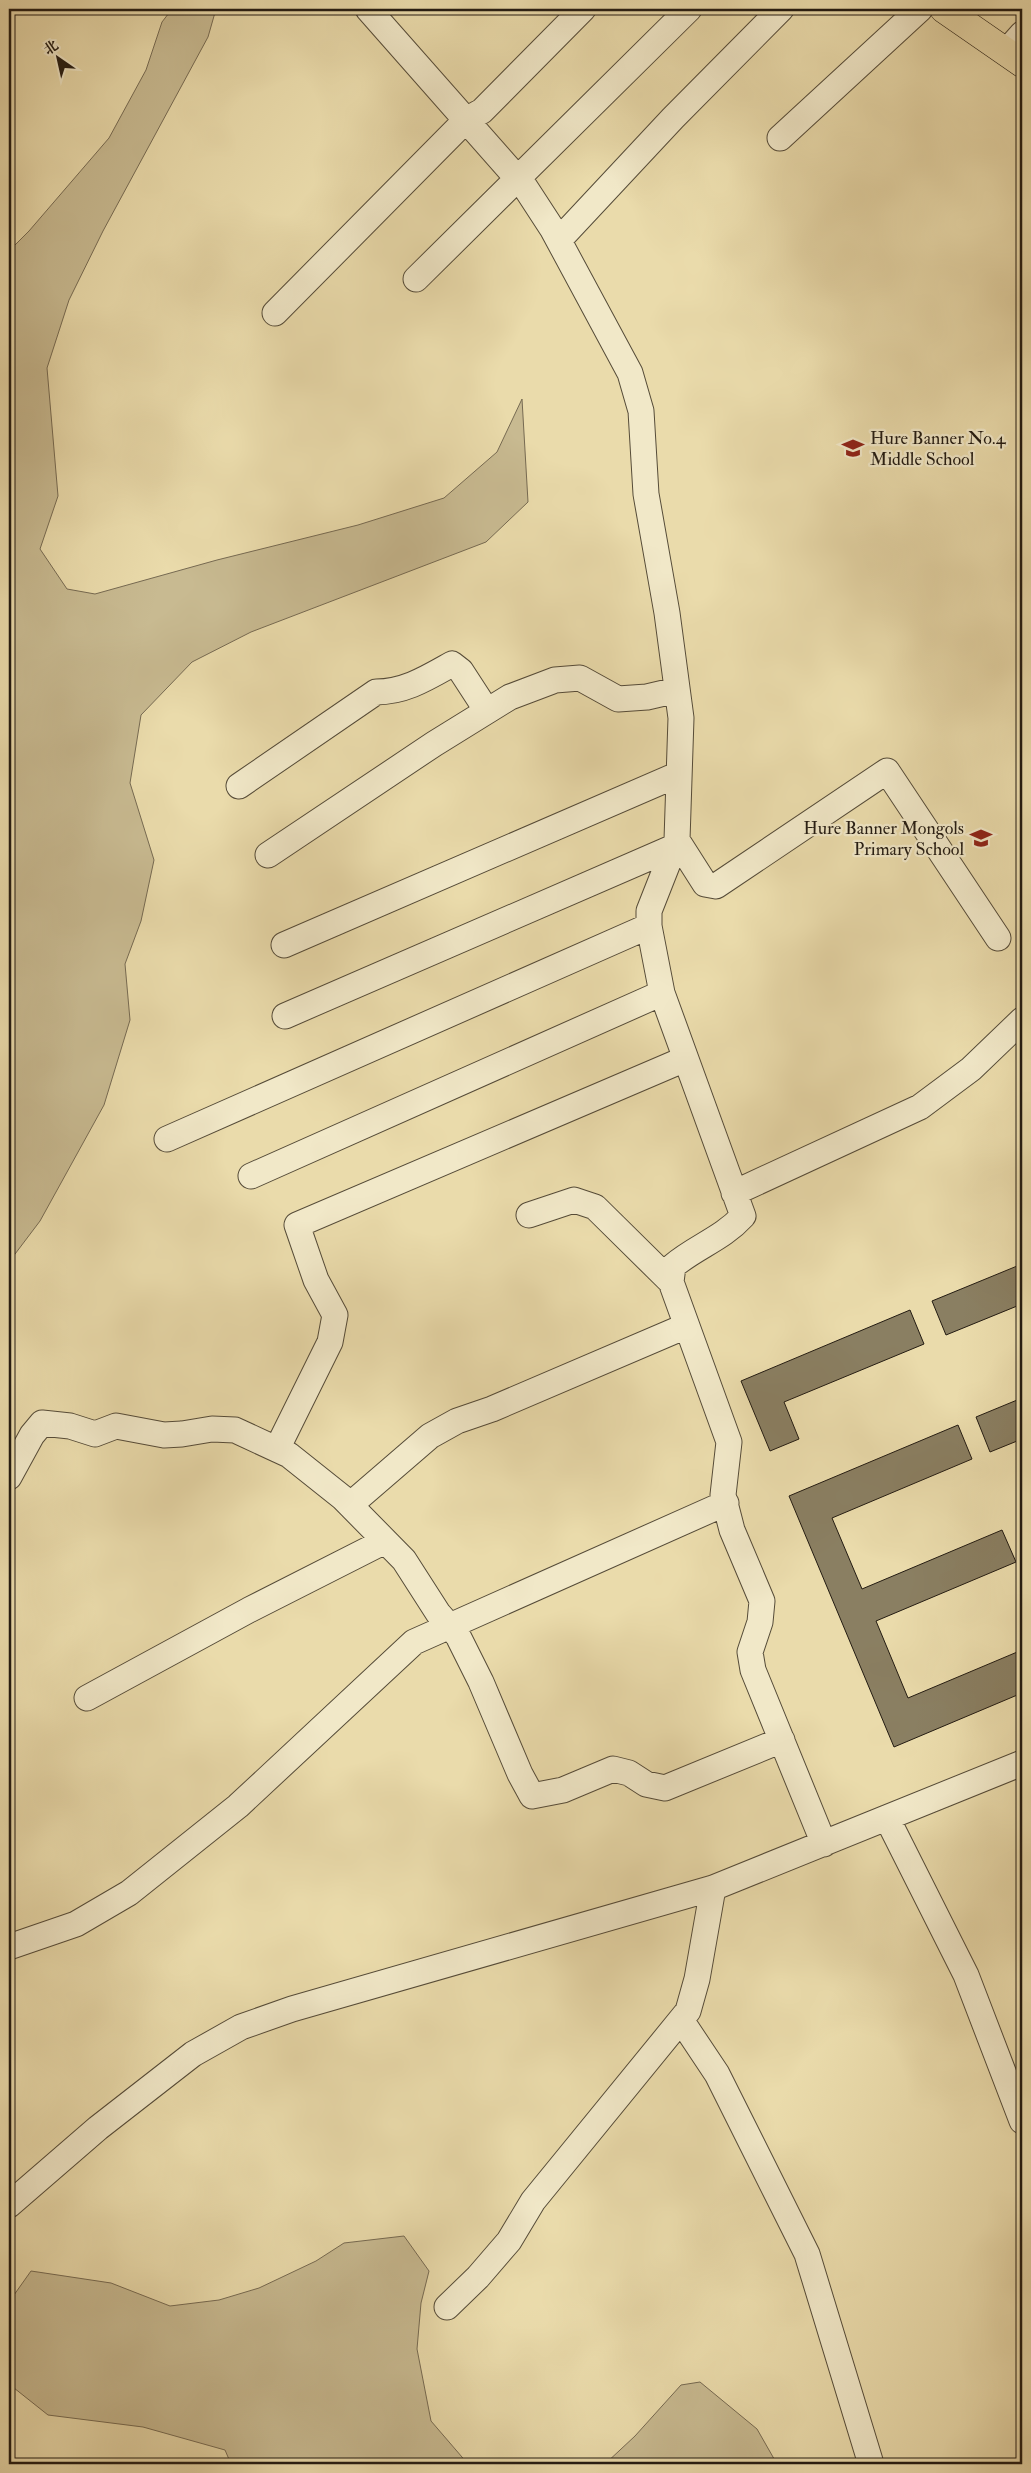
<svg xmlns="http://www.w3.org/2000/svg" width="1031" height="2473" viewBox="0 0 1031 2473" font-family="'IM FELL Double Pica','Noto Serif SC',serif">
<rect width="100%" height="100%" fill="#eadbab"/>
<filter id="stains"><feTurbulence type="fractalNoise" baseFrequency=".004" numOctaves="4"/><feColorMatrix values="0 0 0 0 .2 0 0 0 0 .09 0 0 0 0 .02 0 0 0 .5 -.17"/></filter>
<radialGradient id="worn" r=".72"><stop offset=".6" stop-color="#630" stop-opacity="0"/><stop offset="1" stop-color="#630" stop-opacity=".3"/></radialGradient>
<!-- green -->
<path fill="#c8ba91" stroke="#766a52" d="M172,9H216L208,37L103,231L69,300L47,368L58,496L40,549L67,589L95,594L217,560L358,525L444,498L497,452L522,399L528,502L486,542L251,632L192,662L141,715L130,783L154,860L141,921L125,964L130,1020L104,1105L40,1221L9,1262V251L29,231L109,138L146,70L162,22Z
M404,2236L429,2271L421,2303L417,2349L431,2421L468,2464H231L225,2450L143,2427L48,2415L9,2384V2302L31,2271L111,2283L170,2306L219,2300L259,2288L316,2261L344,2243Z
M700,2382L757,2429L777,2464H605L635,2436L681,2385Z"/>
<!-- building -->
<path fill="#8a7f62" stroke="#231b12" d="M1022,1264V1304L946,1335L932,1301Z
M910,1310L924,1344L784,1402L799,1439L770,1451L741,1381Z
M1022,1398V1439L990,1452L976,1417Z
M958,1425L972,1459L832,1518L862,1589L1002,1530L1016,1562L876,1621L908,1698L1022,1650V1693L894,1747L789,1496Z"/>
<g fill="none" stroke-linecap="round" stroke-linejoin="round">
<!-- minor casing -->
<g stroke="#554b38" stroke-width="27">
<path id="minor" d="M368,9L525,187L553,230L630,373L641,411L646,494L667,613L681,718L677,840L649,911V926L662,993L743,1216C722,1239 697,1246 673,1266L671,1282L729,1442L723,1495L732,1530L762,1601L760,1622L750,1652L753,1670L824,1844
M1006,52L1022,34
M780,138L920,9
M559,240L673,118L781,9
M416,279L689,9
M275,313L466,120L482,111L583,9
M239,786L376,692C405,692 427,678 452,664L461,671L487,711
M677,840L705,884L716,886L887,771L998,938
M268,855L434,744L510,697L555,680L580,678L618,699L647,697L677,690
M284,945L679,774
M285,1016L674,847
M167,1139L649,926
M251,1176L662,993
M734,1193L920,1107L971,1069L1022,1020
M529,1215L574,1200L595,1207L671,1282
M277,1449L330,1342L335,1315L316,1280L297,1225L685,1059
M9,1477L32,1435L42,1423L70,1426L95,1434L116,1426L164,1435L182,1434L212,1429L235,1430L289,1455L343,1498L404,1560L438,1613L458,1636L481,1682L520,1774L532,1796L563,1790L613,1769L629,1773L646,1784L665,1788L782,1740
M350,1505L430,1436L457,1421L492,1409L686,1326
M87,1698L249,1610L385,1541
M887,1818L966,1975L1022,2121
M9,1947L76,1924L129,1893L238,1806L414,1642L726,1503
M681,2020L717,2074L807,2254L871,2464
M9,2205L98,2128L193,2054L241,2027L292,2009L713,1888L1022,1763
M447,2307L478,2277L509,2241L533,2201L688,2011L697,1979L713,1888"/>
</g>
<!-- major casing -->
<g stroke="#231b12" stroke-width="29">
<path id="major" d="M944,9L1022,63"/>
</g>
<!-- minor -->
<use href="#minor" stroke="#f1e8c8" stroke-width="25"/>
<!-- major -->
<use href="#major" stroke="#eadbab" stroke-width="28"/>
</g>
<!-- icons -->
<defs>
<g id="school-bare" transform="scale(1.725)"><path d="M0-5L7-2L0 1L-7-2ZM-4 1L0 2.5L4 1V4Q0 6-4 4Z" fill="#8f2418" stroke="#f1e8c8" stroke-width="2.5" paint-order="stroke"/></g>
</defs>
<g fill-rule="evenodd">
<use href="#school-bare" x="853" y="448"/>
<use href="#school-bare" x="981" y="838"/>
</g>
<g text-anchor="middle" stroke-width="4.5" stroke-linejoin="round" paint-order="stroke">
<!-- poi labels -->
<g font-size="18" fill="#231b12" stroke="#f1e8c8" text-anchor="start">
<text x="870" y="444">Hure Banner No.4<tspan x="870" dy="21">Middle School</tspan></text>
<text x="964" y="834" text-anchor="end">Hure Banner Mongols<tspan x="964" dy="21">Primary School</tspan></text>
</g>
</g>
<!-- margin -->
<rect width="1031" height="2473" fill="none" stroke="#eadbab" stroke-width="30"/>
<rect x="10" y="10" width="1011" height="2453" fill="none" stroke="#231b12" stroke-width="2.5"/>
<rect x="15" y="15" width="1001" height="2443" fill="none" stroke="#231b12"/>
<!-- north arrow -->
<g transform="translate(58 58) rotate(326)" stroke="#f1e8c8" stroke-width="4" paint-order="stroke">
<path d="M0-4L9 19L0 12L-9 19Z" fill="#231b12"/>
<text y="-8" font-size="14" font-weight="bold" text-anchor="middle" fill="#231b12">北</text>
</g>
<rect width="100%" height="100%" filter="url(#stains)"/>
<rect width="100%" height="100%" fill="url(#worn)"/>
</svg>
